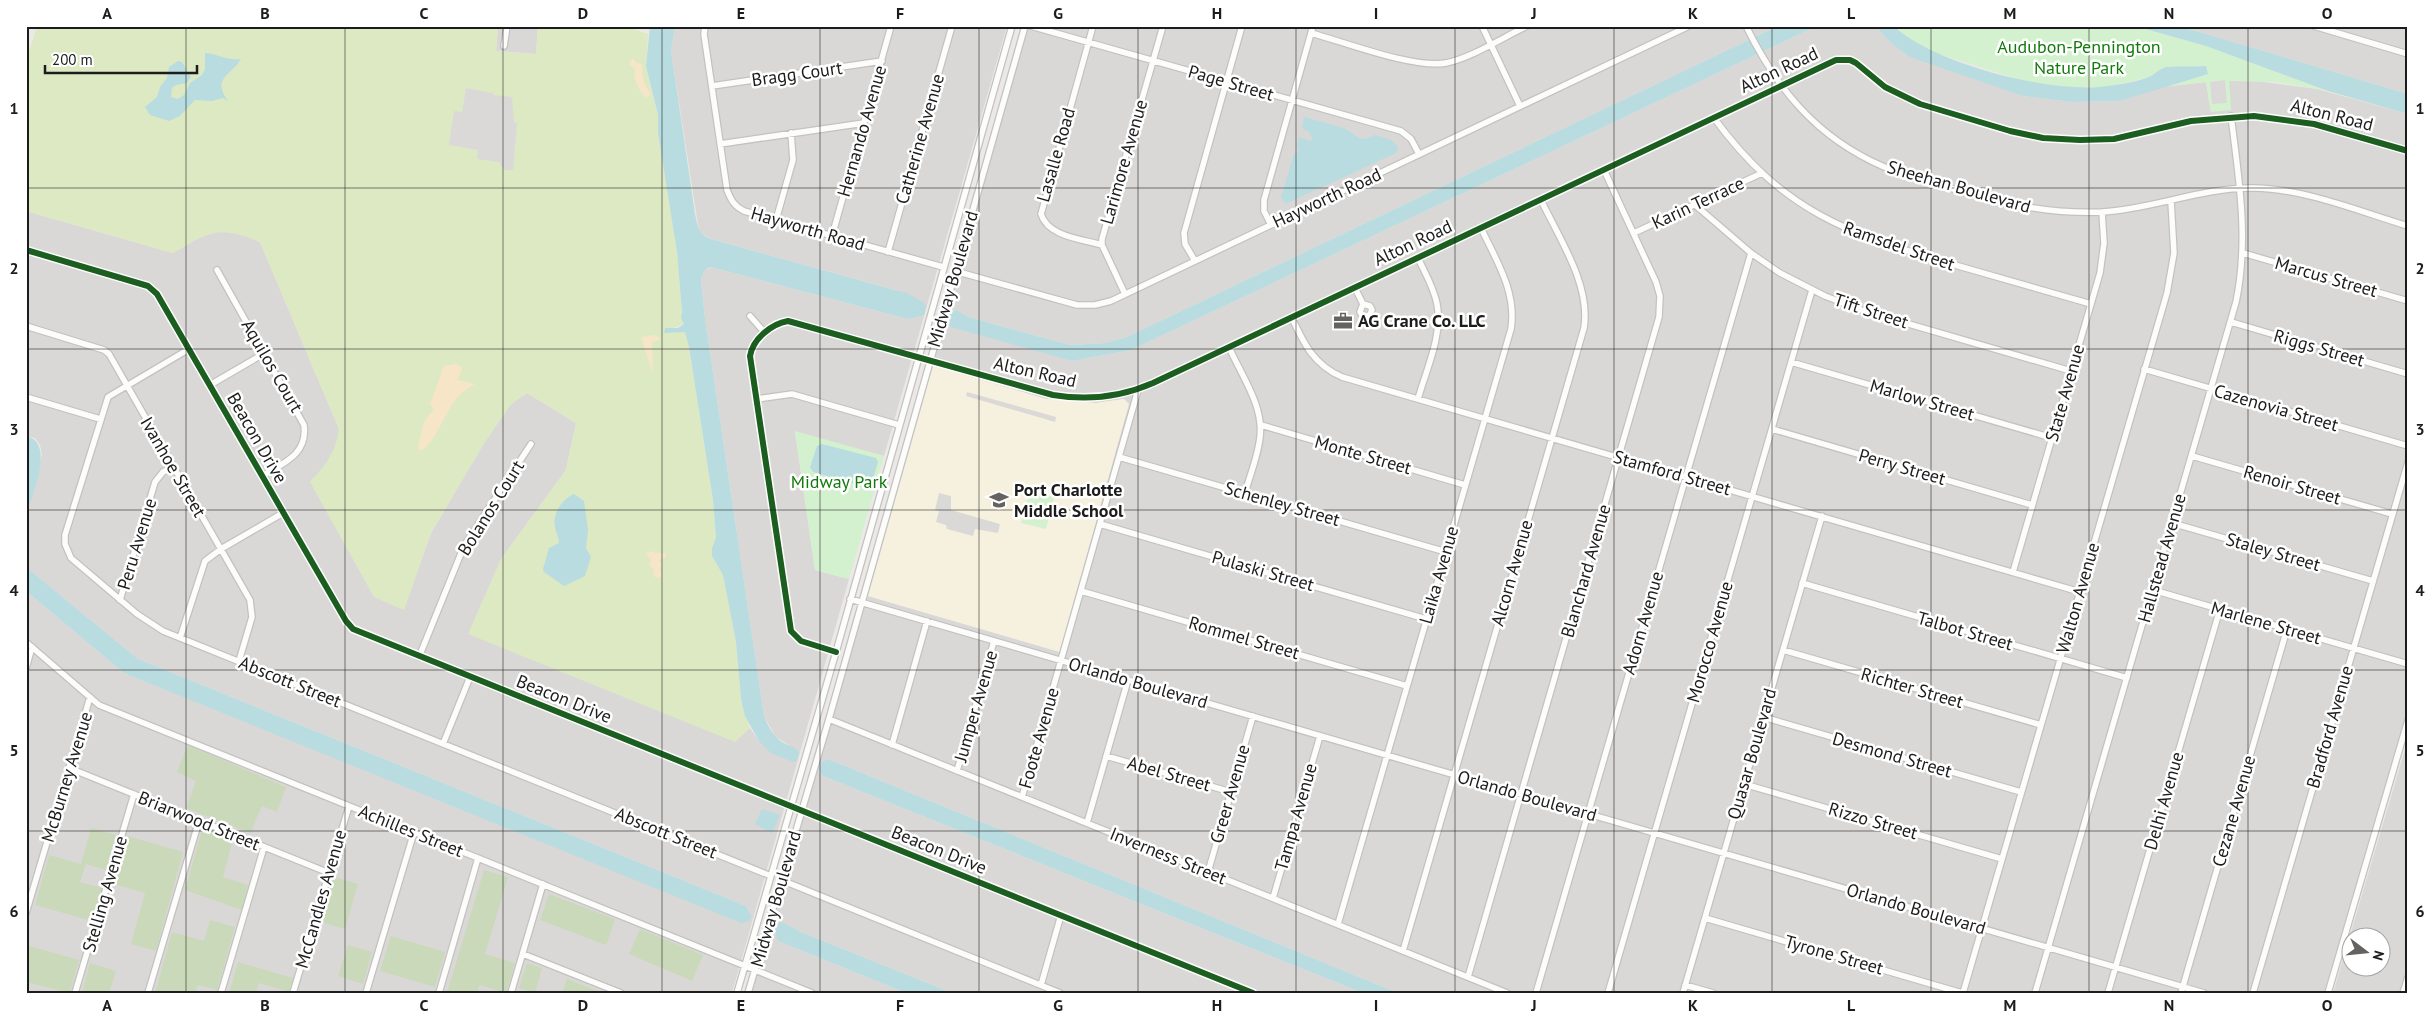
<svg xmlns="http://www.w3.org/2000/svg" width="2434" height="1019" viewBox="0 0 2434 1019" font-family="'PT Sans',sans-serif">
<rect width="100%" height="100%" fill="#ebe8e5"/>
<!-- residential -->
<path fill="#dad8d6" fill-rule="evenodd" d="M498,26H538L536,54L496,51Z
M675,26H1007L884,456L795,432L815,570L849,579L732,993H26V591L124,673L751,915L746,906L138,659L26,567V515L42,455L40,445L35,438L26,436V211L173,253L200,237L218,231L241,234L260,242L339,429L337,445L327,464L311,482L404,609L431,533L484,443L511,404L527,393L576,423L566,470L501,559L735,741L750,728L759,741L799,752L775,736L764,716L705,319L701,280L702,275L704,271L711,267L908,319L922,301L896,290L711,239L699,231L671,51Z
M1028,26H1778L1127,337L1106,343L1070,345L968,317L957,310L950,312L1072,361L1131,350L1817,26H1875L1891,43L2023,96L2072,102L2120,101L2163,87L2206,82L2211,112L2228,81H2256L2317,89L2408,114V707L2325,993H1398L828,759L819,770L823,776L1363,993H952L801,932L782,922L778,941L906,993H751L868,596L1060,652L1124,399L1096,403L1046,399L933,366Z
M2179,26H2408V94Z
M2408,739V993H2333ZM2352,936H2382V966H2352Z"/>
<!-- education -->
<path fill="#f6f1de" d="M933,366L1046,399L1096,403L1124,399L1129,404L1060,652L868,596Z"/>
<!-- grass -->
<path fill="#dde9c3" d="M37,26H498L496,51L536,54L538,26H623L648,34L646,66L658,116V133L677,252L682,312L681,318L684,324L673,328L686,333L689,347L713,500L716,537L712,548V556L723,575L736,642L741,699L750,728L735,742L468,634L501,559L566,470L576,423L527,393L511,404L484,443L431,533L404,610L374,597L310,482C326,465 336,452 339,429L260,242C219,225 210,231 173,253L26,211V61Z"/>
<!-- forest -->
<path fill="#c9d9ba" d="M188,745L286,787L277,812L262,806L250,833L186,808L196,781L177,772Z
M203,827L233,839L223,877L248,885L242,910L185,890Z
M91,828L116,835L106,870L86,864L80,882L102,888L92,921L35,905L49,855L81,864Z
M127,836L183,852L156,951L131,944L145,893L114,884Z
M484,870L508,877L485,954L515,963L506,993L480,985L477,993H447Z
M334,877L358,884L345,929L321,922Z
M549,894L615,919L606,945L540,920Z
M210,920L235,927L217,990L198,985L195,993H155L172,932L204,941Z
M640,929L703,955L692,981L629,954Z
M391,936L445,952L435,987L380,971Z
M26,945L79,960L70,993L26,982Z
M348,945L372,952L363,984L338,976Z
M238,962L293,978L289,992L259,983L256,993H229Z
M90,963L116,971L109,993H82Z
M527,963L542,968L535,993L519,988Z
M567,979L603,993H562Z"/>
<!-- sand -->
<path fill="#f6e5c7" d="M632,58L637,63L642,64C642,77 643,83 651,94L647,98C640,94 632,77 635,69L629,64Z
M655,335L661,339L652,342L653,374L641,337Z
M455,364L461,366L462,370L457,380L475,384C468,389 461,392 456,399C446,411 433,447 420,451L418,447L424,422L434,409L430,404L444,366Z
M650,551L656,553H666V557L659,560L662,565L660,570L662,575L659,578L653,576L654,569L649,565L651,560L646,554Z"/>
<!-- park -->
<path fill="#d4f1cf" d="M1895,26H2135L2206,46L2328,91L2276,82L2229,81L2231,110L2211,112L2206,82L2169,86L2207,74L2205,66L2165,68L2150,77L2112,86L2081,88L2050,86L2024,81L1936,53L1909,39Z
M795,431L884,456L849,579L815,570Z
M1030,490L1054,497L1046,529L1021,523Z"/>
<!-- parking -->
<path fill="#dbd9d8" d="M2225,80L2227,103L2212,104L2210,82Z
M466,88L493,93V95L512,97L514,122L517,123L513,170H504L499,162L477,159L478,150L449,145L454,111L462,112Z
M967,392L1056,417L1055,422L966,396Z
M939,493L951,496V510L1000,524L998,533L975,529L973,536L947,529L946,525L936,522L939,511L935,510Z"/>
<!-- water -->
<path fill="#b8dcdf" d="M650,26H675L671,51L695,214C698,228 698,233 711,239L906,293L922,301L926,306L924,315L908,319L711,267C704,269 703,273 701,280L705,319L764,716C768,726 773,736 782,742C788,746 795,746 799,752L797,761L793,762L771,753L759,741L745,716L741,699L736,642L723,575L712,556V548L716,537L713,500L689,347L685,332L664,333L665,328H678L684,324L681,318L682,312L677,252L658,133V115L646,66Z
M1778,26H1817L1131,350L1072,361L951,327L948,322L950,312L957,310L968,317L1070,345L1106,343L1127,337Z
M1875,26H1894C1932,63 2046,92 2099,87C2115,85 2135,83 2151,76C2156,73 2161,68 2167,67C2180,66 2193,67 2206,66L2208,74L2120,101L2072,102L2023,96L1910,57L1891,43Z
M2135,26H2179L2408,94V114L2328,91L2206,46Z
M205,53C220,54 225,61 241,59C232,75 211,78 228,101L223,98L212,101L195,100L180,116L169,121L150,115L145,107L157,97L160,87L167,78L169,67L178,61L182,62L191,77L187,83L176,85L172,88L171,97L178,99L184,95L190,83L202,75L205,69Z
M1304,117L1344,128L1359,138L1365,139L1375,135C1383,138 1397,139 1398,150L1394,154L1285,204L1281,197L1294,154L1299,152L1297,146L1299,137L1310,141L1313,139L1309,132L1302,128Z
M26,436C56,442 32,495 26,515Z
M822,444L876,458L878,462L871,486L868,488L813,472L810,467L817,446Z
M574,494L584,501L588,530L586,548L591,557L585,576L564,586L544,572L543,569L549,548L559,543C559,537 556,533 555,527C552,514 562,499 574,494Z
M26,567L138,659L746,906L751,915L750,921L741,923L124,673L26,591Z
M828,759L1398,993H1363L823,776L819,770L822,762Z
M762,809L780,815L772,833L755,824Z
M782,922L801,932L952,993H906L778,941L774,930L775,924Z"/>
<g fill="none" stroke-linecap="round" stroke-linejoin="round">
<!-- minor casing -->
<g stroke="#c3c2c1" stroke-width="8">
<path id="minor" d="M705,26L704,34L727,190C731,200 734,206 744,211L943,267
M1031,26L1401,131L1411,139L1419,154
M1093,26L1041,214C1048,237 1082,239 1102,245
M1482,26L1520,106
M1746,26C1777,89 1816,137 1882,166C1907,177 1934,184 1961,191C2008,205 2053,214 2102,212C2154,209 2202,187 2254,188C2306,189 2358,211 2408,226
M2314,26L2408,54
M1311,33C1344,42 1414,69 1446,63C1471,58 1502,38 1527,26
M504,46L507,26
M712,86L882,61
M1714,118C1783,212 1848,234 1955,265C2001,278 2046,291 2091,304
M720,144L864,123
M1694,204L1751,253L1780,273L1825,296L1864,311L2071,371
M776,220L793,160L791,133
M1271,225L1264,211V200L1313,26
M1634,233L1762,173
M832,236L891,26
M26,250L148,286L157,294L346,621L353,629L1253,993
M888,252L952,26
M2243,253L2408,301
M1418,258C1425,273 1434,288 1437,304C1443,335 1426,370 1418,399
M1195,261L1185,244L1184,233L1242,26
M217,270L304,425C308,454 284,463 262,476
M955,271L1077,305H1095L1111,301L1689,26
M1355,288L1363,304L1360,312L1362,315L1369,316L1372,310L1370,306L1363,304
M1125,294L1102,245V239L1163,26
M750,316L765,333
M1292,318C1304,344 1314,365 1342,377L2080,592
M2231,322L2408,374
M26,326L104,350L109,354L250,600L252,617L239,661
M1229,347C1241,375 1264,406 1260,437C1258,456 1250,475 1245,493
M189,349L108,397L65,535V544L71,558L137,614L163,631L771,876
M1791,362L2052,438
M2144,369L2408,446
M210,385L265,353
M26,397L100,419
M757,399L792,394L899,425
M1261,425L1465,485
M1772,429L2032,505
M2192,456L2392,514
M1119,457L1446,552
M2172,523L2373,581
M1100,524L1426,619
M2013,572L2100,273L2104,243L2102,212
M1802,583L2127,678
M2153,590L2408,664
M1081,591L1407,686
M850,599L2204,993
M120,600L155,482L163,472L173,467
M180,638L205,561L221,549L283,513
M26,642L99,705L812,993
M1783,650L2041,725
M836,652L801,641L791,631L750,356C753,339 771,324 788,321L1053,395C1089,401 1121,397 1153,383L1836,60H1850L1856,63L1885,87L1920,104L2010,131L2043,138L2080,140L2114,139L2191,121L2254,116L2314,124L2408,151
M419,657L464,546L531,444
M26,668L32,647
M1763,717L2021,792
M829,719L1507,993
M443,744L470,677
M892,745L927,621
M1106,756L1231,792
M69,768L329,873
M957,771L994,641
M1744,784L2002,859
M1022,797L1138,390
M1087,823L1128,680
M1208,872L1253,716
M781,880L1060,993
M1273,898L1320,736
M26,913L90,697
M1705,918L1962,993
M1338,924L1511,329C1517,292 1496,260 1481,228
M1403,951L1584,328C1591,285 1559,238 1541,200
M523,954L621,993
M1468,977L1659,317L1660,296L1656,282L1604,170
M1041,985L1061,915
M1685,985L1713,993
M75,993L134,794
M148,993L199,821
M221,993L264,847
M293,993L349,806
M366,993L414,832
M439,993L478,858
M511,993L543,884
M737,993L836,652L1012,26
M748,993L829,719L1025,26
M1536,993L1751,253
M1608,993L1812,290
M1683,993L1822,516
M1963,993L2167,293L2174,253L2171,201
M2035,993L2236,302C2249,240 2239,179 2231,116
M2108,993L2220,609
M2181,993L2287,629
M2253,993L2408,462
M2328,993L2408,720
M2403,993L2408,977"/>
</g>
<!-- minor -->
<use href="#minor" stroke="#fcfcfb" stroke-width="5.5"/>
<!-- cycleway casing -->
<g stroke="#fff" stroke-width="9">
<path id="cycleway" d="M26,250L148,286L157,294L346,621L353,629L1253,993
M836,652L801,641L791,631L750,356C753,339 771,324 788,321L1053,395C1089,401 1121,397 1153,383L1836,60H1850L1856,63L1885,87L1920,104L2010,131L2043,138L2080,140L2114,139L2191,121L2254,116L2314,124L2408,151"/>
</g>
<!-- cycleway -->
<use href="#cycleway" stroke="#1b5e20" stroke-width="6"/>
</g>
<!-- grid -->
<path fill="none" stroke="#1c1c1c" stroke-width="1" stroke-opacity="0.55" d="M186,26V993M345,26V993M503,26V993M662,26V993M820,26V993M979,26V993M1138,26V993M1296,26V993M1455,26V993M1614,26V993M1772,26V993M1931,26V993M2089,26V993M2248,26V993M26,188H2408M26,349H2408M26,510H2408M26,670H2408M26,831H2408"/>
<!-- icons -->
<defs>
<g id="office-bare" transform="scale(1.5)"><path d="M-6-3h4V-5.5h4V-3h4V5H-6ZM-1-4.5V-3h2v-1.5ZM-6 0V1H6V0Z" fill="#646362" stroke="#fff" stroke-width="2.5" paint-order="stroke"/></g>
<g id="school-bare" transform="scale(1.5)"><path d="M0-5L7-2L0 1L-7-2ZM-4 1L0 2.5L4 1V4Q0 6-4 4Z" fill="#646362" stroke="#fff" stroke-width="2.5" paint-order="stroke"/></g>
</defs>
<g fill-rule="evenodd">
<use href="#office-bare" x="1343" y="321"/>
<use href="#school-bare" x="999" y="500"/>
</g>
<g text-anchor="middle" stroke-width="5" stroke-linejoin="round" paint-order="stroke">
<!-- park labels -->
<g font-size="18" fill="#12790b" stroke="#fff">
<text x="2079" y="53">Audubon-Pennington<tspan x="2079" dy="21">Nature Park</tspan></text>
<text x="839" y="488">Midway Park</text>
</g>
<!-- street labels -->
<g font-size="18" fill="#1c1c1c" stroke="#fff">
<text transform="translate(1779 70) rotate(-25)" y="6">Alton Road</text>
<text transform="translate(797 74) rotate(-8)" y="6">Bragg Court</text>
<text transform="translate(1231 83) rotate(16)" y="6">Page Street</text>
<text transform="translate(2332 115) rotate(14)" y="6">Alton Road</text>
<text transform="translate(862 131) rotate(-74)" y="6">Hernando Avenue</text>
<text transform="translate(920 139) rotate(-74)" y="6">Catherine Avenue</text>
<text transform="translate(1056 155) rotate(-74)" y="6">Lasalle Road</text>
<text transform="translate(1124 162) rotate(-74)" y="6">Larimore Avenue</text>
<text transform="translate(1959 187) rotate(16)" y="6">Sheehan Boulevard</text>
<text transform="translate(1327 198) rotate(-25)" y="6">Hayworth Road</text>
<text transform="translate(1698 203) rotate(-25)" y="6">Karin Terrace</text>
<text transform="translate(808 229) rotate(16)" y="6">Hayworth Road</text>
<text transform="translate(1413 243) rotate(-25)" y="6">Alton Road</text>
<text transform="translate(1899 246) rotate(19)" y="6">Ramsdel Street</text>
<text transform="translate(2326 277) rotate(16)" y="6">Marcus Street</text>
<text transform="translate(953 279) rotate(-74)" y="6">Midway Boulevard</text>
<text transform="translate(1871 311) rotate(18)" y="6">Tift Street</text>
<text transform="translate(2319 348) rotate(16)" y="6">Riggs Street</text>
<text transform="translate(272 366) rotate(60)" y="6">Aquilos Court</text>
<text transform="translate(1035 372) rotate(13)" y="6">Alton Road</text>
<text transform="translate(2065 393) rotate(-74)" y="6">State Avenue</text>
<text transform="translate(1922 400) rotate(16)" y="6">Marlow Street</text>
<text transform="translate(2276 408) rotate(16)" y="6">Cazenovia Street</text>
<text transform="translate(257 438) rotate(60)" y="6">Beacon Drive</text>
<text transform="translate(1363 455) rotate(16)" y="6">Monte Street</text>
<text transform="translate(173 467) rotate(60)" y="6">Ivanhoe Street</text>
<text transform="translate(1902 467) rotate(16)" y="6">Perry Street</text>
<text transform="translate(1672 473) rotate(16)" y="6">Stamford Street</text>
<text transform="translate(2292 485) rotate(16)" y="6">Renoir Street</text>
<text transform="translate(1282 504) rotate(16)" y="6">Schenley Street</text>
<text transform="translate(491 508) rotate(-58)" y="6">Bolanos Court</text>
<text transform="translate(137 544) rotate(-73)" y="6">Peru Avenue</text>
<text transform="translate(2273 552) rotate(16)" y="6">Staley Street</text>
<text transform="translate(2162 558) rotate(-74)" y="6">Hallstead Avenue</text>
<text transform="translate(1263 571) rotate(16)" y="6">Pulaski Street</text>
<text transform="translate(1586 571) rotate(-74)" y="6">Blanchard Avenue</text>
<text transform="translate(1512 573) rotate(-74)" y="6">Alcorn Avenue</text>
<text transform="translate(1439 575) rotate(-74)" y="6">Laika Avenue</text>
<text transform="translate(2078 598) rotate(-74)" y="6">Walton Avenue</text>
<text transform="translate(1643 623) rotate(-74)" y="6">Adorn Avenue</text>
<text transform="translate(2266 623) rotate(16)" y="6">Marlene Street</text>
<text transform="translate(1965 631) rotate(16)" y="6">Talbot Street</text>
<text transform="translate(1244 638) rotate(16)" y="6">Rommel Street</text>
<text transform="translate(1710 642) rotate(-74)" y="6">Morocco Avenue</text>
<text transform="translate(290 682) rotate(22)" y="6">Abscott Street</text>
<text transform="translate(1138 683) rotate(16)" y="6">Orlando Boulevard</text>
<text transform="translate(1912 688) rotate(16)" y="6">Richter Street</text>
<text transform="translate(564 699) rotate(22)" y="6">Beacon Drive</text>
<text transform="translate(976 706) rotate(-74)" y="6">Jumper Avenue</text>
<text transform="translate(2330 727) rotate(-74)" y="6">Bradford Avenue</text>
<text transform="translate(1039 738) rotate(-74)" y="6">Foote Avenue</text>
<text transform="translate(1752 754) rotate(-74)" y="6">Quasar Boulevard</text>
<text transform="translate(1892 755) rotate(16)" y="6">Desmond Street</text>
<text transform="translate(1169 774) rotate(16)" y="6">Abel Street</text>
<text transform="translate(67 777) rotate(-73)" y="6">McBurney Avenue</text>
<text transform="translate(1230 794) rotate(-74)" y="6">Greer Avenue</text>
<text transform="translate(1527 796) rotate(16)" y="6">Orlando Boulevard</text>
<text transform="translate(2164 801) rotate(-74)" y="6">Delhi Avenue</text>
<text transform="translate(2234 811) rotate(-74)" y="6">Cezane Avenue</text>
<text transform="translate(1296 817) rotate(-74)" y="6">Tampa Avenue</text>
<text transform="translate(199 821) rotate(22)" y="6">Briarwood Street</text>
<text transform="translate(1873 821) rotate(16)" y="6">Rizzo Street</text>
<text transform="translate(411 831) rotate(22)" y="6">Achilles Street</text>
<text transform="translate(666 833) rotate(22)" y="6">Abscott Street</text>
<text transform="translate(939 850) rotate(22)" y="6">Beacon Drive</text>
<text transform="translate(1168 856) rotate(22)" y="6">Inverness Street</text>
<text transform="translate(105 894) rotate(-74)" y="6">Stelling Avenue</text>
<text transform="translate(321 899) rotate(-74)" y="6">McCandles Avenue</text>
<text transform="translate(776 899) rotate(-74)" y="6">Midway Boulevard</text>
<text transform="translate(1916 909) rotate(16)" y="6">Orlando Boulevard</text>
<text transform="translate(1834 955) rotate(16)" y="6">Tyrone Street</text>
</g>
<!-- poi labels -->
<g font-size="18" font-weight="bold" fill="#1c1c1c" stroke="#fff" text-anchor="start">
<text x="1358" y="327">AG Crane Co. LLC</text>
<text x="1014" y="496">Port Charlotte<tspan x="1014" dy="21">Middle School</tspan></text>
</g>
</g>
<!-- border -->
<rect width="2434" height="1019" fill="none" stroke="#ffffff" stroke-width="55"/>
<!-- north arrow -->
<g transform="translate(2366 952) rotate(106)"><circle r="24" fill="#ffffff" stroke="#a4a4a4"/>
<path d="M0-4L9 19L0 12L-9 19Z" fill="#646362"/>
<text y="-8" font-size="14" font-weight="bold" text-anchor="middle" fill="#1c1c1c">N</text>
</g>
<!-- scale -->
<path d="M45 65v8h152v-8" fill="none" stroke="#1c1c1c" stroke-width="2.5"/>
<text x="52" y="65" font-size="15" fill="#1c1c1c" stroke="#ffffff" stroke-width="4" paint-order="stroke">200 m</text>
<rect x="28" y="28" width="2378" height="964" fill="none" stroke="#1c1c1c" stroke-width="2"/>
<g font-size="16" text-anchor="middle" font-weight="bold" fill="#1c1c1c">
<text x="107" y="19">A</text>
<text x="265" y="19">B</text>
<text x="424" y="19">C</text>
<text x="583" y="19">D</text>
<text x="741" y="19">E</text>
<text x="900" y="19">F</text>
<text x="1058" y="19">G</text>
<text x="1217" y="19">H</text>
<text x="1376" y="19">I</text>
<text x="1534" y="19">J</text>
<text x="1693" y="19">K</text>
<text x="1851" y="19">L</text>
<text x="2010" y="19">M</text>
<text x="2169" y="19">N</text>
<text x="2327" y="19">O</text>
<text x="14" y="114">1</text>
<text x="2420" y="114">1</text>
<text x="14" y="274">2</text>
<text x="2420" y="274">2</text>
<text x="14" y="435">3</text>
<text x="2420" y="435">3</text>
<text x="14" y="596">4</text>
<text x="2420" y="596">4</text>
<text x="14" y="756">5</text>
<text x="2420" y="756">5</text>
<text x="14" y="917">6</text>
<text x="2420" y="917">6</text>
<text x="107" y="1011">A</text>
<text x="265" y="1011">B</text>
<text x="424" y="1011">C</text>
<text x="583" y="1011">D</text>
<text x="741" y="1011">E</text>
<text x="900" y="1011">F</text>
<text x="1058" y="1011">G</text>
<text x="1217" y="1011">H</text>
<text x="1376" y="1011">I</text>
<text x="1534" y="1011">J</text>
<text x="1693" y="1011">K</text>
<text x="1851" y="1011">L</text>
<text x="2010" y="1011">M</text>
<text x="2169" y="1011">N</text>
<text x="2327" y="1011">O</text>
</g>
</svg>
